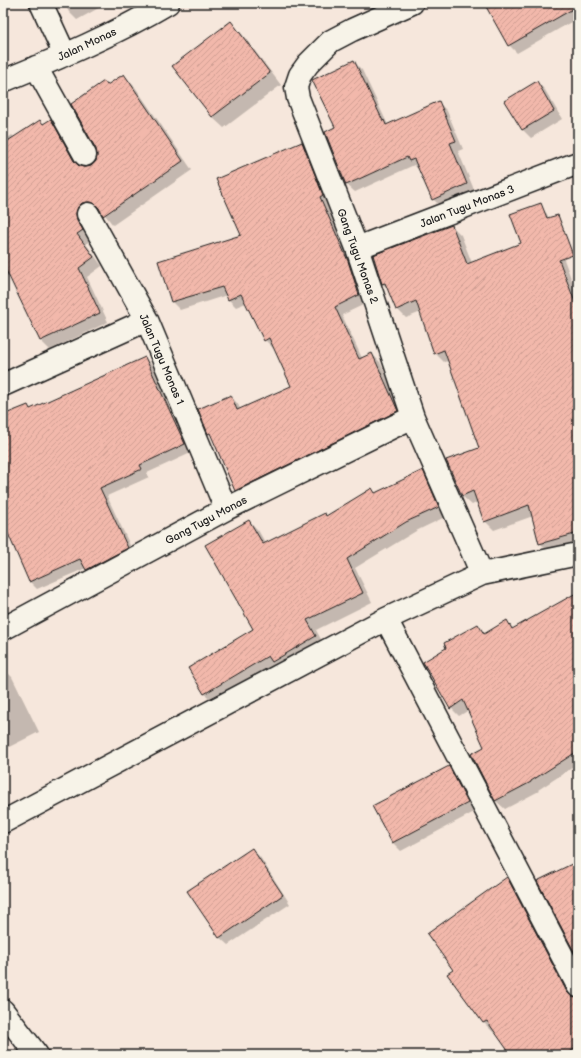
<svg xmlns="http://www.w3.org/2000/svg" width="581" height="1058" viewBox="0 0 581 1058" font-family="'Balsamiq Sans',sans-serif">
<defs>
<pattern id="building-hatch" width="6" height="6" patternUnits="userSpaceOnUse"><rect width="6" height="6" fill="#f2b8ab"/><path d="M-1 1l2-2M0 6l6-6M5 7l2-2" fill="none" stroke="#cf9e93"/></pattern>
</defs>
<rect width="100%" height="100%" fill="#f6e7dc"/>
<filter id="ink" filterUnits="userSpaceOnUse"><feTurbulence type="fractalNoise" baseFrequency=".025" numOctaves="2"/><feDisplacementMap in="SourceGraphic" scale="8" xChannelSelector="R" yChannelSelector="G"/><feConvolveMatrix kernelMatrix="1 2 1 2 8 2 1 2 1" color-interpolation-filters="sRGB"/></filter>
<g filter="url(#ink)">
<!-- shadow -->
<path fill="#0003" d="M64,3H103L104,5L77,20L69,12Z
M485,3H578V18L517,53L509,45Z
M231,22L242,34L281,85L224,128L212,117L174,66Z
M353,61L362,70L388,125L439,103L447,111L463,149L458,151L475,192L441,207L433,199L419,168L418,169L414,165L355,192L346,184L336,127Z
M124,75L133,84L192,170L113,225L102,211L98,210L91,240L86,244L102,266L87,277L108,322L50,350L41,341L9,275L3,279V141L12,135L15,138L44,125L50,120L60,129L81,167H91L97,162L108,86Z
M537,82L545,90L562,119L531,138L522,129Z
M302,143L309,151L330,203L327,205L356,269L367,303L342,315L362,358L372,354L380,362L405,419L243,498L235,490L213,438L209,433L230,396L238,404L240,409L293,387L274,347L273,348L265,340L246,303L236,307L228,299L227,295L180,310L172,302L160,262L242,236Z
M538,205L547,214L578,297V545L549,552L540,543L533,516L494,530L485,521L478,502L472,505L462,496L480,448L449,361L444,362L435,353L421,312L406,318L397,309L389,290L383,284L452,226L461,235L472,263L522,243Z
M145,358L153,366L193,452L147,473L149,477L107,496L135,556L94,578L86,568L37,589L29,581L3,516V416L27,406L31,409Z
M422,471L432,480L447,516L416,531L355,568L372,602L316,630L324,645L214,703L205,694L190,668L254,629L249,521L258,530L266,544L327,517L371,489L376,493Z
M578,595V764L538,790L539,791L505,809L496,801L472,755L486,748L469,710L459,716L451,708L448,648L478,626L486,634L507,622L514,629Z
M3,668L12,677L39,732L3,750Z
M449,767L457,775L476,811L401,851L393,843L374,807Z
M251,849L260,857L290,904L228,945L219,937Z
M507,878L517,888L576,1000L578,1003V1055H512L496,1032L494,1033L484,1023L449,974L454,970Z"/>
<!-- building -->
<path fill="url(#building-hatch)" stroke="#1c1c1c" d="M484,3H578V6L508,46Z
M231,21L270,73L212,117L172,66Z
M354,60L383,121L384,120L386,125L439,101L456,141L450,143L467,184L432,200L414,159L409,161L407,157L346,185L325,132L335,127L312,80Z
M124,74L183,161L103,216L99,208L94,203L89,202L82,203L78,207L76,214L77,220L83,230L77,234L94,257L79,268L100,313L40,341L3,264V144L40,120L43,124L51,119L74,161L79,166L84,167L91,166L96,161L97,156L96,149L71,104L104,81L107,85Z
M537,81L554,111L522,130L504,101Z
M302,142L323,195L320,197L348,261L359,295L335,307L359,359L372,353L398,411L235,491L210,433L208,434L198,409L231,395L237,410L291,386L269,338L264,341L241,294L228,300L222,287L171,302L158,261L241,235L216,179Z
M541,203L547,218L558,215L573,255L559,260L578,310V533L539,544L529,505L484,522L473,491L462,496L446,460L479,448L444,350L434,354L416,301L396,310L385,283L382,284L373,255L452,225L467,264L521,243L510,214Z
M145,357L185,444L140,465L142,469L100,488L128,548L86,570L80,559L29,582L3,522V415L28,405L30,409Z
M423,470L439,507L406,522L347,559L363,593L307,620L316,636L272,662L268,656L204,694L188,668L253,629L205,545L249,520L263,544L325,513L326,516L372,488L375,493Z
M578,592V751L531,781V782L495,801L471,754L484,747L463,700L450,709L423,662L446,648L444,643L478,624L484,634L507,620L512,629Z
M449,766L468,803L392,843L372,806Z
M252,848L283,895L219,938L187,891Z
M578,861V959L537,881Z
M507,877L567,992L572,997L578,998V1046L566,1055H511L487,1021L483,1023L447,974L453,970L427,934Z"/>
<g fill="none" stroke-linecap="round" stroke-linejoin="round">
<!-- street casing -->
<g stroke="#1c1c1c" stroke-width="25">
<path id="street" d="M41,3L65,55
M412,3L352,30L331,41L308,64L300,75L296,87L298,98L357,248L413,417L482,574
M36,67L85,155
M3,81C59,58 116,34 168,3
M88,214L147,320L226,509
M357,248L578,163
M3,385L147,320
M386,619L578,986
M3,629L226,509L413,417
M3,822L386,619L482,574L578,554"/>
</g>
<!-- secondary casing -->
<g stroke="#1c1c1c" stroke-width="25">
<path id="secondary" d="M3,1011L37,1055"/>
</g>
<!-- street -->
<use href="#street" stroke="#f7f3e8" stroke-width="22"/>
<!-- secondary -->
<use href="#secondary" stroke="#f7f3e8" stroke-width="22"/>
</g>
</g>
<g text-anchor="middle" stroke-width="3" stroke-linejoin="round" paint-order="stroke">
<!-- street labels -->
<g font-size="11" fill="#1c1c1c" stroke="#f7f3e8">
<text transform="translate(87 44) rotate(-25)" y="4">Jalan Monas</text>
<text transform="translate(467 206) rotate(-21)" y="4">Jalan Tugu Monas 3</text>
<text transform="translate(358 256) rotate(70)" y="4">Gang Tugu Monas 2</text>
<text transform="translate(162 359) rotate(67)" y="4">Jalan Tugu Monas 1</text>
<text transform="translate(206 520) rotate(-28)" y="4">Gang Tugu Monas</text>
</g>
</g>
<!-- margin -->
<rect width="581" height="1058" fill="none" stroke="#f7f3e8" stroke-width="16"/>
<rect x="8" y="8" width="565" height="1042" fill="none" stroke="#1c1c1c" stroke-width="1.5" filter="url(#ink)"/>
</svg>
